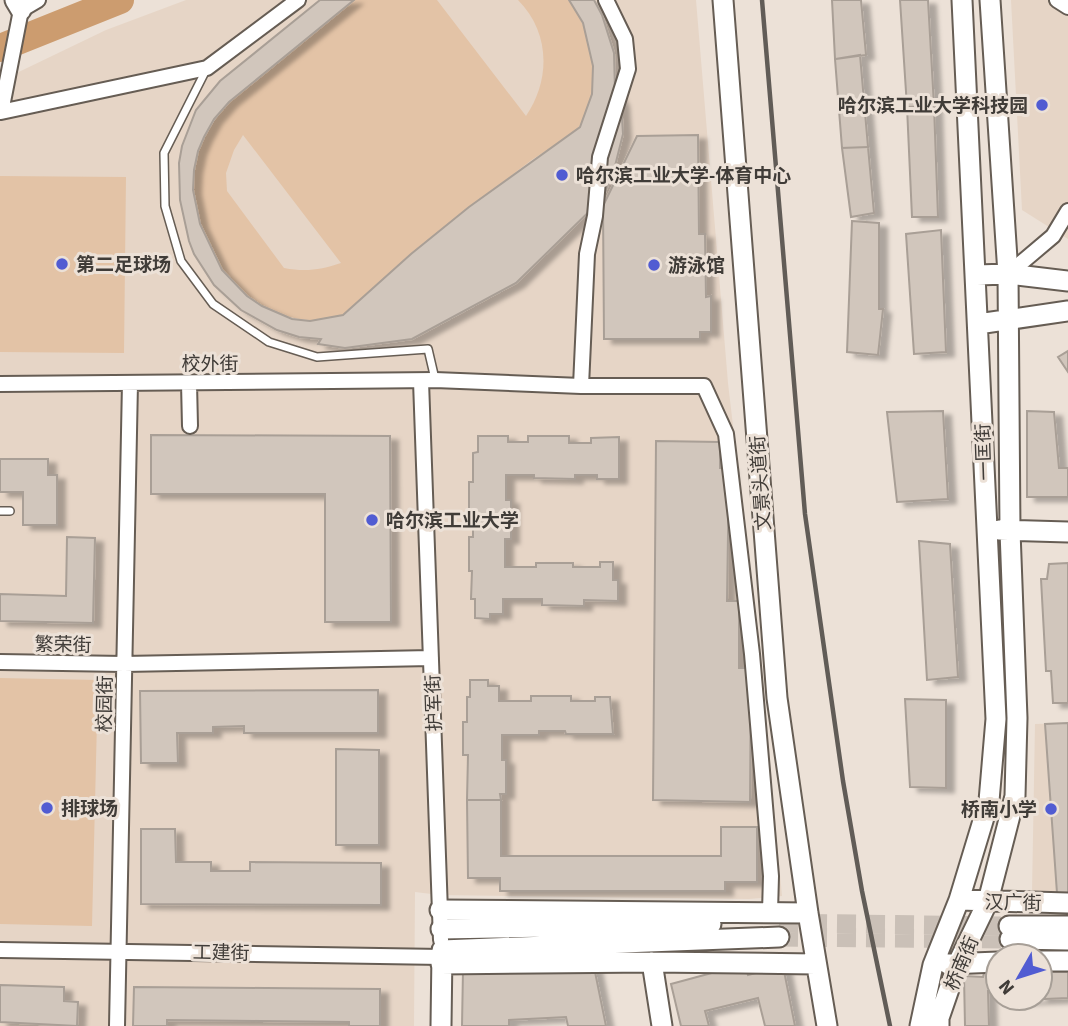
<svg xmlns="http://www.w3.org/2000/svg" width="1068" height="1026" viewBox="0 0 1068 1026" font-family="'Source Sans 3','Noto Sans SC',sans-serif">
<defs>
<filter id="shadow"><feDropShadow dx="8" dy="4.5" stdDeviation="2" flood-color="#0004"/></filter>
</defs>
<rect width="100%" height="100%" fill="#ece1d7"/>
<!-- built -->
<path fill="#e6d5c6" d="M186,0H696L728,383L760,657L782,896L749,899L440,895L415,892L414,1026H0V81L106,30Z
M1011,0H1068V239L1022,210Z
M1068,723V893H1032L1035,724Z"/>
<!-- green -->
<path fill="#e3c3a6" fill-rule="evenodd" d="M354,0H437L526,116C551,79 550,32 518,0H569C592,30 604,92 580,125C573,136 541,153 529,162C482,198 437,235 393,273C374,289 354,315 329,319C250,331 186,246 194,172C197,145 212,122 229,102ZM243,135L341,263C321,270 305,272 284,268L227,191L226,173L234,150Z
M0,176L126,177L124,353L0,352Z
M0,678L98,680L92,926L0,924Z"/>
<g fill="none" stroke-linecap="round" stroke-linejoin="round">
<!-- river -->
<path stroke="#cc9c6f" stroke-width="28" d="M0,48L120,0"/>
</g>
<!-- building -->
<path fill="#d1c6bc" stroke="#a99f96" stroke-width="2" filter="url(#shadow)" d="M320,0H354L229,102L214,119L204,137L198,151L194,170L193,190L200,224L222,270L247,296L262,306L292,319L310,321L343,315L411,254L469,207L580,127L592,94L593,66L583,23L569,0H594L602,15L614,53L615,91L621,102L623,134L615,166L603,198L516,283L412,339L345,348L318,344L321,339L299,337L277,330L241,310L214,285L194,254L189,241L180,200L179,163L182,146L196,110L220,81Z
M832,0H861L866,55L835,59Z
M900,0H928L934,106L907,107Z
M860,55L868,147L842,148L835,59Z
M934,106L938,217H912L907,107Z
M698,135L699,234H705L706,297L711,296V332H700V339H604L603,206L637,136Z
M868,147L874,213L851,217L842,148Z
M852,221L879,223V309H883L878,355L847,352Z
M941,230L946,352L914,354L906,234Z
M1068,351V372L1058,357Z
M943,411L948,499L897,502L887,412Z
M1027,411L1054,412L1059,468H1068V497H1027Z
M151,435L390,436L391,622H325V494H151Z
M478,436H508V442H528V436H569V443H591V438L619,437V479H597V475H575V479L534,478V475H506V500H511V539H505V567H536V563H573V567H600V562H613V580H618V601L584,600V606L542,605V599H503V614H490V619L475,618V599H471L472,571H469V537H473V517H469V482H473V453L478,452Z
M656,441L720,442V468H729L727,601H739V668H751L750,802L653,800Z
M0,459H48V475H57V525H23V492H0Z
M67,537L95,538L93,623L0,621V594L66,596Z
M919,541L950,544L958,677L927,680Z
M1068,563V703H1053L1051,671H1046L1041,579H1047L1049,564Z
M470,680H488V686H499V701H531V696H571V701H595V697H610L613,734H566L565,731H539V735H502V760H506V794H500L501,800H467L468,755H463V722H467V697H470Z
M378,690V733H244V726L213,727V733H177L178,763H141L140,691Z
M905,699L946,700V788L910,787Z
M1068,723V893H1057L1045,724Z
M336,749L379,750V845H336Z
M467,800H501V856H721V827H757V882H725V891H500V878H468Z
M141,829H175L176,862H211V871H250V862L381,863V905L141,904Z
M745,964L748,975L783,966L795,1026H765L758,998L705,1011L709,1026H681L671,984Z
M594,967L606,1026H568L566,1017L509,1020V1026H462L463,970Z
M1040,972H1068V998L1022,1000V998H1040Z
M984,973H998V991H988L989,1026H965L964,976L983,977Z
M0,985L64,987V1001L78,1002L77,1026L0,1022Z
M134,987L380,989V1026H349V1022L167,1020V1026H133Z"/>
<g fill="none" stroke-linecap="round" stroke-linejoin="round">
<!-- secondary-tunnel -->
<path stroke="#cac0b7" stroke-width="19" stroke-dasharray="19 10" stroke-linecap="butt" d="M779,923L1009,926
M779,937L1010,939"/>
<!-- lane casing -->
<g stroke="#665d54" stroke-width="10">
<path id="lane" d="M206,70L164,153L165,206L181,261L213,304L269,342L317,357L428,349L435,379
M0,511H10"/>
</g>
<!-- street casing -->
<g stroke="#665d54" stroke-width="18">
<path id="street" d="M38,0L21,10L1,112L207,68L298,0
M1057,0L1068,7
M1008,274L1053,236L1068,211
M421,381L441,940
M189,383L190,426
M0,384L435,380L581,386L587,254L595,216L600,157L628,69L625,39L606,0
M581,386H704L726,434L752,654L771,876L770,912
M0,662L124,664L431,658
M0,950L442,957
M117,1026L130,383"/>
</g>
<!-- secondary casing -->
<g stroke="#665d54" stroke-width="23">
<path id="secondary" d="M15,0L21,10
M723,0L777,698L808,913L827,1026
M977,275L1008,274L1068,281
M978,324L1068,311
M999,530L1068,532
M959,900L1068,903
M440,910L808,913
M1009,926H1068
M441,929L711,924
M1010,939L1068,940
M442,950L779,937
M1040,961H1068
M652,962L662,1026
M441,964L652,962L816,964
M948,964L998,962
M441,1026L442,952
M920,1026L933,965L959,900L989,801L996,719L962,0
M939,1026V1018L958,963L988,901L1015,796L1017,718L1010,531L1008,274L990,0"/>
</g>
<!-- lane -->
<use href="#lane" stroke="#fff" stroke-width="7"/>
<!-- street -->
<use href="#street" stroke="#fff" stroke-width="14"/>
<!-- secondary -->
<use href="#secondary" stroke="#fff" stroke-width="19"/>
<!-- rail -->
<path stroke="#615c57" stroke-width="4.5" d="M762,0L805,514L843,781L862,891L890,1026"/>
</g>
<!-- markers -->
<g fill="#515cd2" stroke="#ece1d7" stroke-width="2.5">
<circle cx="1042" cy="105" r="7"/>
<circle cx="562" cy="175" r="7"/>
<circle cx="62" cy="264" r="7"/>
<circle cx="654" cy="265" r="7"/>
<circle cx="372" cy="520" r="7"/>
<circle cx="47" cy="808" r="7"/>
<circle cx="1051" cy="809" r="7"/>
</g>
<g text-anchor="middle" stroke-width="6" stroke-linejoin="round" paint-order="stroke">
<!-- poi labels -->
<g font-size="19" font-weight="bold" fill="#403c38" stroke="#ece1d7" text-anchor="start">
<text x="1028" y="112" text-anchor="end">哈尔滨工业大学科技园</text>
<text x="576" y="182">哈尔滨工业大学-体育中心</text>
<text x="76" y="271">第二足球场</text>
<text x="668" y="272">游泳馆</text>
<text x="386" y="527">哈尔滨工业大学</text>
<text x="61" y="815">排球场</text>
<text x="1037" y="816" text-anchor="end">桥南小学</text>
</g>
<!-- street labels -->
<g font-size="19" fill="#403c38" stroke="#ece1d7">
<text x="210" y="370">校外街</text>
<text transform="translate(983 452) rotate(-92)" y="7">一匡街</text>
<text transform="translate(760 483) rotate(-94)" y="7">文景头道街</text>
<text transform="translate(63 644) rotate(1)" y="7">繁荣街</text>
<text transform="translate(433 703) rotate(-92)" y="7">护军街</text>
<text transform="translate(104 704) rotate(-89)" y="7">校园街</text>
<text transform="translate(1013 902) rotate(1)" y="7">汉广街</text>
<text transform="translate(221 952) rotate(1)" y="7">工建街</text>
<text transform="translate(961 963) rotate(-67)" y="7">桥南街</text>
</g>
</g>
<!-- north arrow -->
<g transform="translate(1019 977) rotate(231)"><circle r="33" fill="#ece1d7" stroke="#a79f97" stroke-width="2"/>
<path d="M0-5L12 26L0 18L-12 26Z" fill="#515cd2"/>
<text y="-10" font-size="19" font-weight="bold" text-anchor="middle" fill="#403c38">N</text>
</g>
</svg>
